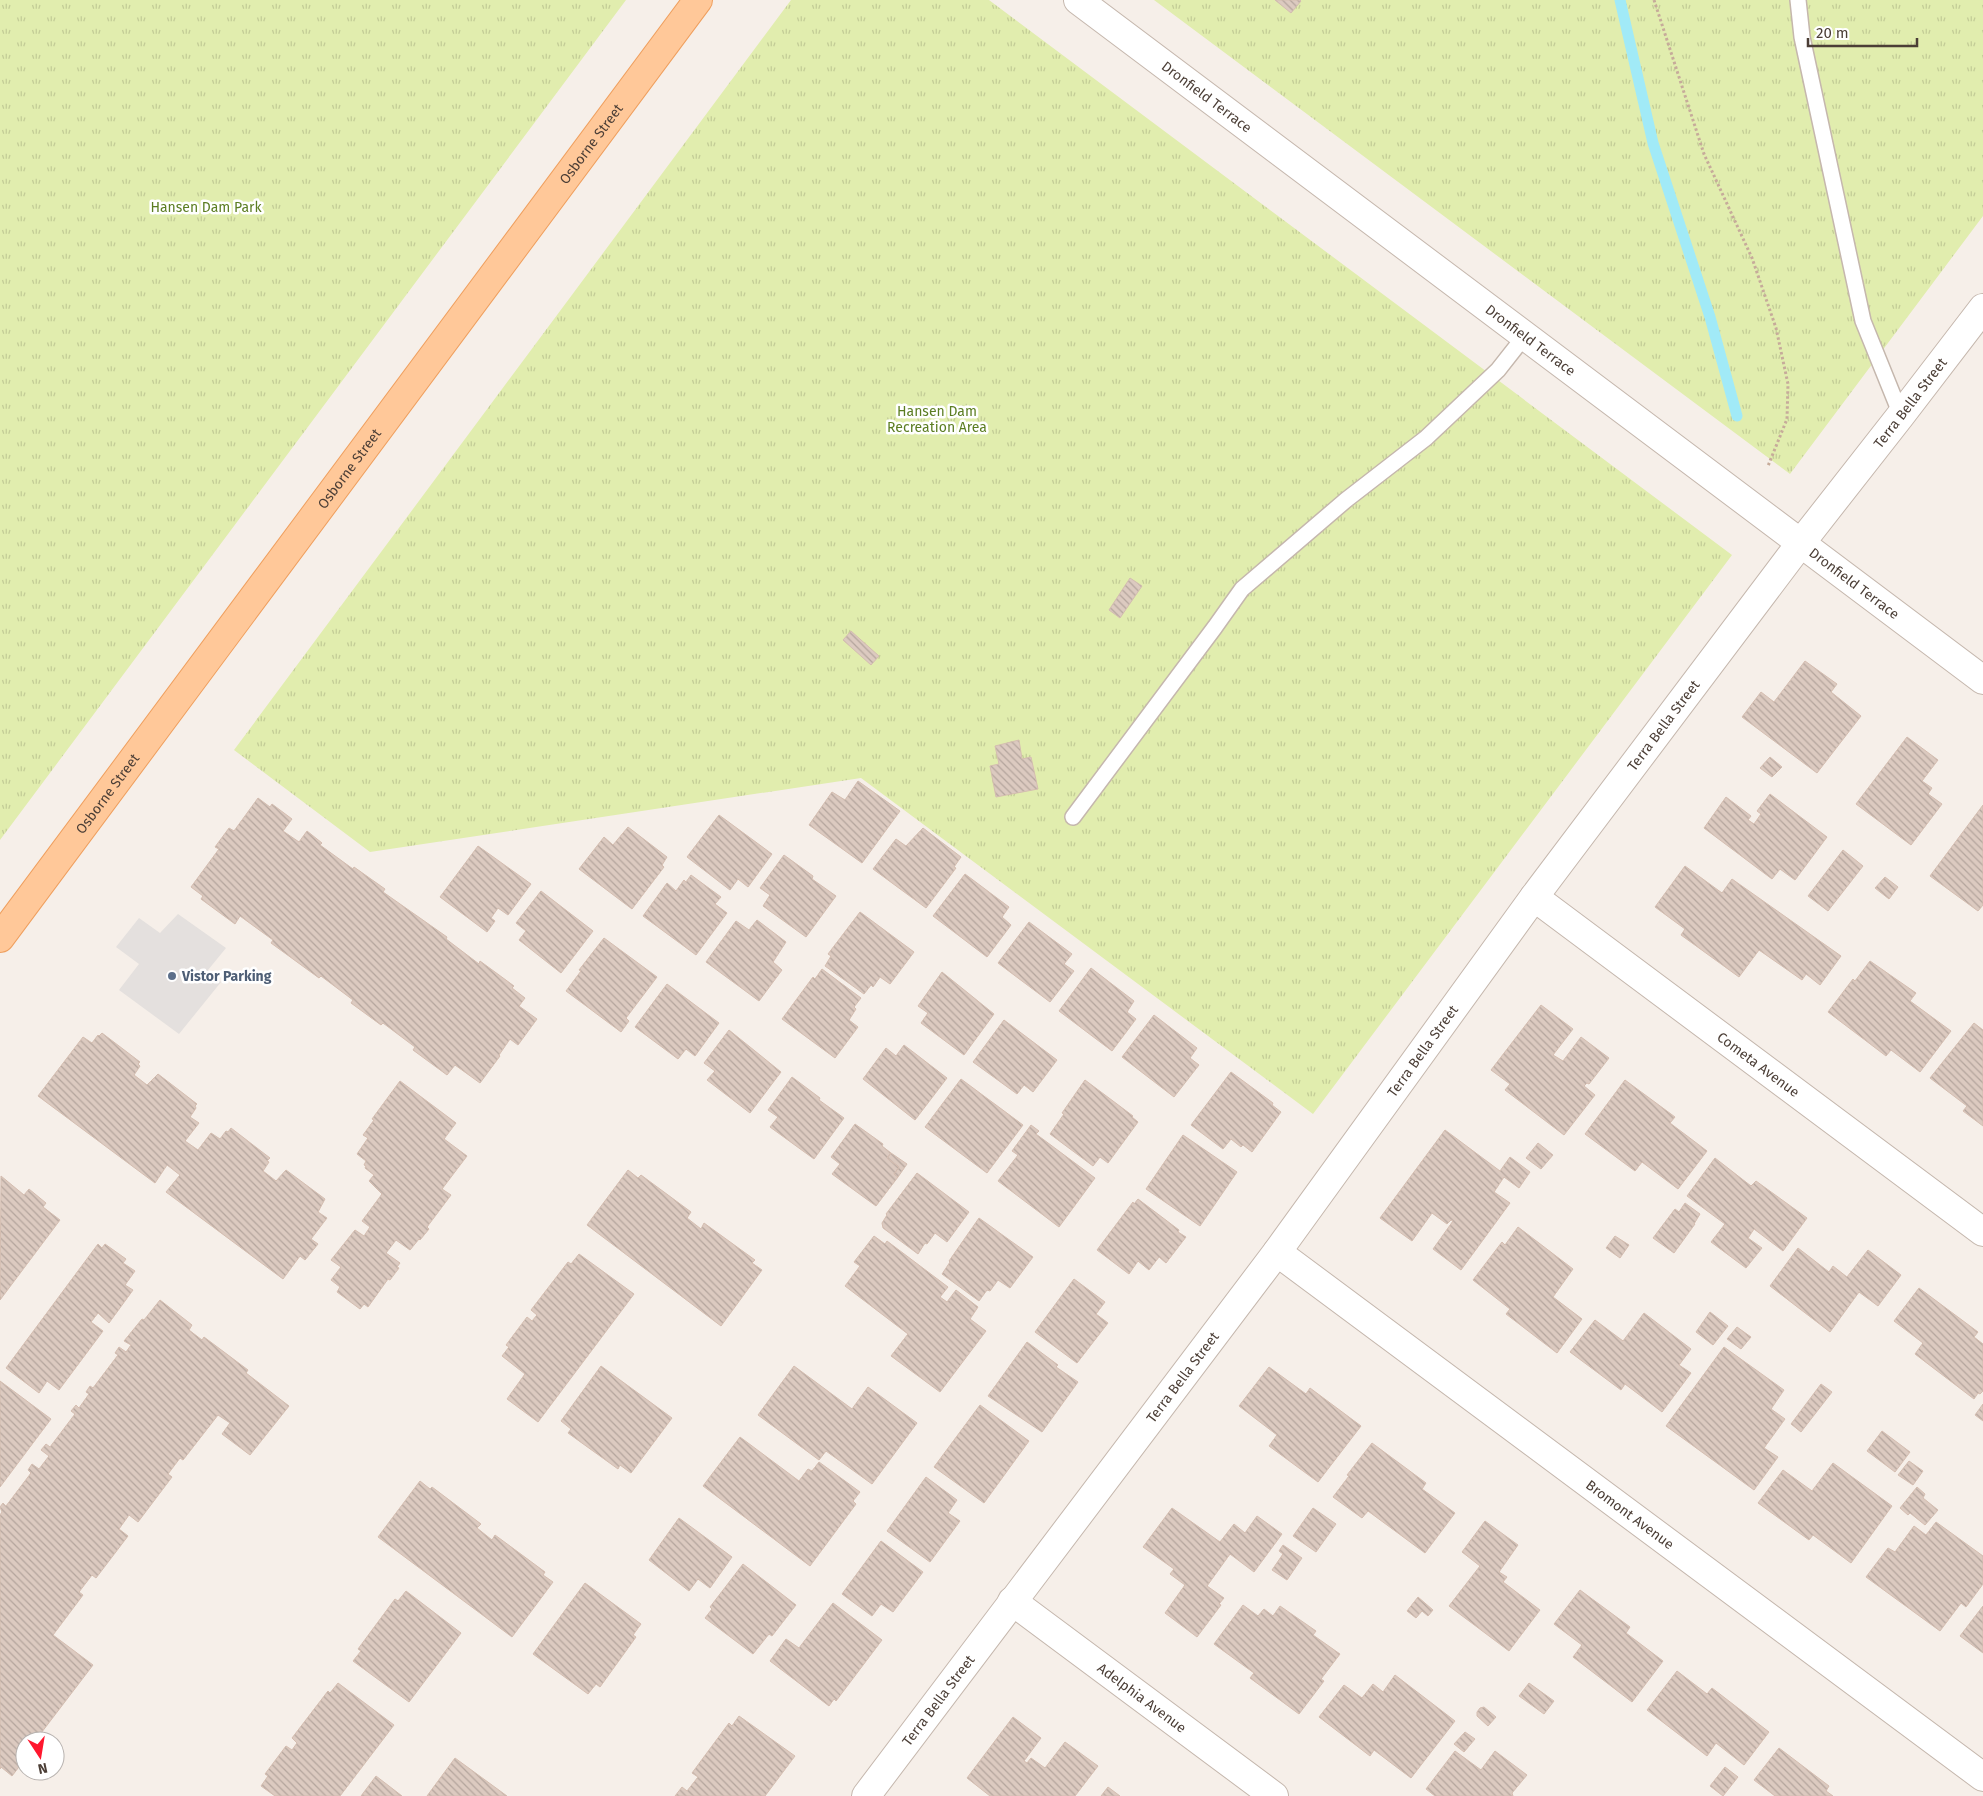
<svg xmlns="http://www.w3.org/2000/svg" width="1983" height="1796" viewBox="0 0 1983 1796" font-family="'Fira Sans',sans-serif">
<defs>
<pattern id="park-tufts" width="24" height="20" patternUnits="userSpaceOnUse" patternTransform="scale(1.25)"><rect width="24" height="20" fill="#e1edae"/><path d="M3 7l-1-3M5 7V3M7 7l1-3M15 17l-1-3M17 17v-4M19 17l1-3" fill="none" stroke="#c3cc96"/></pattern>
<pattern id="building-back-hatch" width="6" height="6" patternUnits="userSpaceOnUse" patternTransform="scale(1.25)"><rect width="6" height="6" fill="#dccac0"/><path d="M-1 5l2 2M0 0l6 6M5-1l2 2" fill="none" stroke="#b4a59d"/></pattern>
</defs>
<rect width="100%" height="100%" fill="#f6efe9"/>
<!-- park -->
<path fill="url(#park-tufts)" d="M0,0H626L0,840Z
M791,0H989L1732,555L1313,1114L861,778L370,852L234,750Z
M1154,0H1983V216L1790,474Z"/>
<!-- parking -->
<path fill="#e4e0de" d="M178,914L226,948L208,970L221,982L179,1034L119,990L139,964L116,947L139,918L160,933Z"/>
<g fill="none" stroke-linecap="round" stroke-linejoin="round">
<!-- stream -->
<path stroke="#a1eaf7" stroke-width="11" d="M1620,0L1653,143L1710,317L1737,416"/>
</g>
<!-- building -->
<path fill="url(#building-back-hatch)" stroke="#d4bdb0" d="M1275,0H1300L1301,1L1291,13Z
M1130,578L1142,586L1120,618L1109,610Z
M851,631L879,656L871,665L843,640Z
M1805,661L1837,684L1831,692L1861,716L1817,773L1742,717L1761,692L1774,702Z
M1907,737L1938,760L1922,781L1932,788L1928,794L1942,804L1911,845L1856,804Z
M1019,740L1022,759L1031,757L1038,789L996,797L990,766L999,764L995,746Z
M1770,757L1782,767L1772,777L1760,768Z
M858,781L900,811L862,863L809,825L832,792L845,800Z
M1770,794L1827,837L1795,880L1780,869L1772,879L1704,828L1726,797L1751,816L1748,820L1754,824L1761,814L1757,811Z
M258,798L270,807L272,804L292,819L283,831L299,842L307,831L322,843L320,845L353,869L354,867L385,889L383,892L447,937L446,939L479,964L480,961L514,986L512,988L525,998L519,1006L537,1019L518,1045L510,1039L499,1055L500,1056L480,1083L455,1065L447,1075L413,1050L415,1047L383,1023L381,1025L351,1003L353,1000L321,976L319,978L271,943L273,940L240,916L235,924L201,899L203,896L191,887L219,849L215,847L229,828L234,831Z
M1983,805V905L1978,911L1930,876Z
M719,815L772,854L748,887L738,879L730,890L687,857Z
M628,827L667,857L662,865L664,867L632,909L579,869L604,837L613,845Z
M923,828L961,857L954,867L956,868L926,908L873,869L896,839L906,846Z
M478,846L531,884L508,915L498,908L491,918L495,921L487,932L440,897Z
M1843,850L1863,866L1828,911L1808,896Z
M784,855L813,876L812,879L836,896L806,937L763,906L770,895L760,888Z
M1685,866L1722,893L1732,879L1841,956L1820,985L1806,974L1802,980L1759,950L1739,977L1681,935L1685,929L1655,907Z
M965,874L1009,907L1002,917L1011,925L987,957L933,916Z
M691,875L721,897L715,904L727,913L696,955L643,916L667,883L676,891L684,880L686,882Z
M1885,877L1898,887L1889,899L1875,888Z
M541,891L593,931L561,973L519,940L526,931L516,923Z
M860,912L914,952L890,984L880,977L873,987L871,985L864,994L825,966L831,956L828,954Z
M757,920L786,942L773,962L782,970L759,1001L706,962L736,921L749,930Z
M1029,922L1072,954L1064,964L1074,971L1050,1002L998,963Z
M604,938L657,977L626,1018L629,1021L621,1032L566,991L581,971L579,970Z
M1870,961L1916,993L1910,1001L1951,1031L1920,1072L1891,1050L1886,1056L1828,1012L1853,979L1855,981Z
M1091,968L1134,1001L1127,1012L1136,1019L1112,1051L1059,1011Z
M822,969L861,998L854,1007L856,1009L849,1020L858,1027L835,1058L782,1019L813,977L815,979Z
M942,972L994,1014L964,1055L921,1023L928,1013L918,1006Z
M667,984L719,1023L695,1056L686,1049L678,1059L635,1027Z
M1541,1005L1573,1029L1553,1055L1563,1061L1581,1037L1609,1058L1589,1084L1587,1083L1584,1086L1595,1095L1564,1135L1505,1090L1510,1084L1491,1070Z
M1154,1015L1197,1048L1190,1058L1199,1065L1174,1097L1122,1057Z
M1004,1020L1057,1060L1033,1092L1024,1085L1017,1094L973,1062Z
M1974,1023L1983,1030V1126L1963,1111L1967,1106L1930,1078Z
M729,1030L781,1072L750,1113L707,1080L715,1071L704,1063Z
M102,1033L140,1062L138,1064L140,1066L134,1075L147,1085L158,1074L197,1104L195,1106L196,1108L190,1117L199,1123L185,1141L198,1150L211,1133L220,1139L226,1131L228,1132L231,1128L270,1158L267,1161L269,1162L263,1171L276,1181L286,1170L325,1199L318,1212L327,1218L311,1239L318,1244L305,1260L300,1256L283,1279L166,1192L180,1175L167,1165L155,1183L38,1096L83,1037L92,1043L98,1035L99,1036Z
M904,1045L947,1078L915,1120L863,1079L886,1048L896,1056Z
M1231,1072L1273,1103L1272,1105L1281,1112L1252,1152L1243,1145L1241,1147L1231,1139L1223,1149L1191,1125Z
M792,1077L820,1098L819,1100L844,1118L814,1159L770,1127L778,1117L768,1110Z
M961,1079L1023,1125L987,1173L925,1127Z
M1085,1080L1133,1116L1132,1117L1138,1122L1108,1163L1100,1157L1093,1166L1050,1134L1064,1114L1062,1113Z
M1625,1080L1675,1117L1670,1123L1707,1151L1678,1189L1642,1162L1635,1171L1585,1134Z
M400,1081L456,1123L444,1139L467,1156L442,1189L451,1195L427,1227L429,1229L420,1240L419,1239L410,1250L396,1240L386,1253L400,1263L397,1267L399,1268L390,1280L388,1279L368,1307L364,1304L360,1309L337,1292L340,1287L331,1280L341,1267L331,1260L355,1230L364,1236L370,1227L362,1221L382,1194L369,1181L374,1175L365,1168L366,1166L364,1165L366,1161L357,1154L368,1138L363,1135L374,1120L372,1119Z
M855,1124L883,1144L882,1146L891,1153L887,1158L899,1167L894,1174L898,1177L876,1206L832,1174L840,1164L831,1157Z
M1031,1125L1039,1131L1036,1134L1095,1178L1059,1227L998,1181L1018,1155L1012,1151Z
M1445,1130L1500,1171L1510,1157L1530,1172L1519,1188L1504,1177L1494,1192L1510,1203L1461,1270L1433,1249L1453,1221L1451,1220L1447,1224L1432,1213L1412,1241L1380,1218Z
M1183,1135L1237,1172L1200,1226L1146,1189Z
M1538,1143L1553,1155L1541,1169L1526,1158Z
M891,1153L907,1164L898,1177L894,1174L899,1167L887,1158Z
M1715,1158L1751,1186L1756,1181L1807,1218L1783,1251L1754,1229L1748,1238L1762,1248L1746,1268L1711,1242L1725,1224L1687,1196Z
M628,1170L638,1178L641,1175L691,1212L687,1218L701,1229L704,1223L755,1260L752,1263L762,1270L721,1326L587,1225Z
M917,1173L969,1212L947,1242L935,1233L927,1244L925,1243L918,1254L883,1228L882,1223L887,1215L886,1214Z
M1,1176L24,1195L29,1189L46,1203L43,1207L60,1220L0,1300Z
M1138,1199L1179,1230L1178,1232L1186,1237L1166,1263L1159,1257L1149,1270L1138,1261L1129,1274L1097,1250L1133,1202L1134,1204Z
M1685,1203L1700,1214L1694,1224H1695L1674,1253L1653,1238L1675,1209L1679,1212Z
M979,1218L1033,1257L1010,1288L998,1280L990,1291L987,1290L979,1301L942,1274L950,1262L949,1261Z
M1518,1227L1573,1269L1553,1297L1582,1319L1557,1353L1506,1314L1510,1309L1473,1280L1502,1242L1505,1245Z
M874,1236L885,1244L887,1241L948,1287L940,1297L947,1302L956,1290L978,1307L970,1319L986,1331L940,1392L891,1356L908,1334L845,1286L860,1266L854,1262Z
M1615,1236L1629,1245L1620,1258L1606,1248Z
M98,1244L102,1248L105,1244L126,1259L123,1263L135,1271L125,1285L133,1290L109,1323L98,1313L91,1322L103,1331L59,1390L47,1381L39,1393L6,1368Z
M1798,1248L1829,1272L1833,1266L1847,1277L1868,1250L1901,1275L1878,1306L1859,1292L1830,1332L1770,1286Z
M579,1254L634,1294L538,1422L507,1399L525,1374L502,1356L509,1347L506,1345L527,1317L532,1321L537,1315L531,1310L568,1262L571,1264Z
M1074,1279L1105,1302L1096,1314L1108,1323L1077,1363L1035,1332Z
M1919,1288L1978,1332L1974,1337L1983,1344V1391L1980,1394L1978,1393L1974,1399L1915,1354L1923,1343L1894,1321Z
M160,1300L192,1325L189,1330L202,1340L204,1337L248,1370L246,1373L289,1406L250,1455L222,1434L230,1423L218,1415L183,1460L180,1458L168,1474L172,1477L138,1522L129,1515L119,1529L128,1536L96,1578L92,1575L79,1592L83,1595L53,1635L93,1665L35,1741H25V1759L12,1776L1,1767L0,1769V1515L2,1512L0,1507L3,1503L6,1506L31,1473L28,1470L32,1464L39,1469L49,1456L41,1450L46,1444L50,1447L75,1414L71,1411L76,1405L79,1408L89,1394L86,1392L90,1386L93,1388L118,1355L115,1353L119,1347L126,1352L131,1345L124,1341L142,1319L144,1320Z
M1710,1312L1728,1326L1713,1345L1696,1332Z
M1644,1313L1691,1349L1679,1365L1691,1373L1662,1412L1625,1384L1621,1390L1570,1352L1595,1320L1623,1341Z
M1737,1327L1751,1337L1741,1349L1727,1339Z
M1027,1342L1058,1365L1056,1367L1078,1382L1042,1432L988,1396Z
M1724,1347L1784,1390L1771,1409L1785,1419L1764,1448L1778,1457L1754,1490L1666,1426Z
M601,1366L672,1418L631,1473L620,1465L618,1469L568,1433L571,1429L561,1421Z
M794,1366L852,1409L868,1387L917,1423L872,1484L826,1451L819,1460L758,1415Z
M1269,1367L1306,1394L1310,1388L1361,1426L1318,1482L1269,1446L1277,1435L1239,1406Z
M0,1381L51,1419L0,1487Z
M1821,1384L1832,1392L1801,1432L1791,1424Z
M1983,1404V1421L1975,1415Z
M980,1405L1029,1441L984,1503L934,1467Z
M1882,1431L1910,1452L1895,1472L1867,1451Z
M740,1437L799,1481L808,1469L812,1471L819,1462L860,1492L853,1501L856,1504L810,1566L703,1486Z
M1372,1443L1426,1483L1422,1489L1455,1513L1425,1553L1368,1511L1362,1518L1333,1497L1349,1476L1347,1475Z
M1909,1461L1923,1471L1913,1485L1898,1475Z
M1833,1463L1892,1506L1851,1563L1813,1535L1809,1540L1758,1503L1783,1470L1812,1491Z
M926,1477L957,1500L948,1513L960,1521L930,1562L887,1531Z
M420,1481L430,1489L432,1487L481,1524L477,1528L492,1540L495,1535L545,1572L543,1575L553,1582L512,1637L378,1537Z
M1917,1487L1925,1494L1923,1498L1938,1510L1925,1525L1910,1513L1908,1515L1900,1508Z
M1172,1508L1220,1542L1234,1524L1245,1533L1257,1516L1282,1534L1254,1572L1230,1554L1207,1586L1224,1598L1219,1604L1221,1605L1197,1637L1165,1613L1185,1585L1170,1574L1174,1569L1143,1547Z
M1313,1508L1336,1524L1316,1552L1293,1536Z
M679,1518L732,1557L710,1588L698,1579L689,1591L649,1560Z
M1485,1521L1518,1545L1499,1572L1507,1577L1503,1582L1540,1610L1509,1651L1449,1606L1480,1566L1462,1552Z
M1936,1522L1983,1556V1584L1966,1607L1961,1603L1940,1631L1866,1577L1888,1548L1895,1552L1914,1526L1926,1535Z
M881,1541L923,1572L893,1612L881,1604L872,1616L842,1594Z
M1283,1545L1302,1558L1287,1580L1272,1570L1283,1554L1279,1551Z
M743,1564L796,1605L772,1636L769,1634L753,1654L705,1618L712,1609L710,1607Z
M585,1583L641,1624L633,1635L636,1637L600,1687L596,1684L588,1694L533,1654Z
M1580,1590L1630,1627L1626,1633L1663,1661L1632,1702L1573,1657L1582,1645L1554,1624Z
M406,1591L461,1633L409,1702L353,1661L361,1651L358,1649L395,1599L398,1601Z
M1418,1597L1433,1610L1428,1616L1422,1611L1416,1618L1407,1611Z
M833,1603L882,1640L836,1701L834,1699L829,1706L770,1661L786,1639L799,1648Z
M1243,1605L1258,1616L1264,1609L1273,1616L1280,1606L1316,1631L1313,1635L1340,1654L1321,1679L1324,1681L1299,1714L1250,1678L1254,1673L1214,1644Z
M1983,1606V1653L1960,1636Z
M1677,1671L1707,1694L1712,1688L1769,1732L1744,1765L1716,1743L1707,1756L1647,1710Z
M1395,1675L1455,1721L1411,1778L1374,1750L1370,1756L1319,1717L1344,1685L1362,1698L1373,1684L1383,1692Z
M338,1683L394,1725L340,1796H275L261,1786L268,1776L265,1774L286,1746L292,1750L297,1743L292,1738L328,1691L330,1693Z
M1529,1683L1554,1701L1544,1714L1519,1696Z
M1484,1707L1496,1717L1488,1726L1477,1716V1712L1480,1708Z
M739,1716L795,1756L765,1796H675L682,1787L687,1791L698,1777L692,1773L729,1723L732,1726Z
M1013,1717L1041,1738L1024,1761L1027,1763L1031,1758L1045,1768L1065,1742L1098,1766L1075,1796H990L967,1778Z
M1465,1732L1475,1739L1464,1752L1454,1744Z
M1779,1748L1829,1786L1826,1791L1833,1796H1775L1754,1780Z
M1455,1751L1481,1770L1495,1751L1527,1775L1512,1793L1513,1796H1435L1426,1789Z
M455,1758L507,1796H427Z
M1725,1767L1738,1777L1723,1796L1710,1786Z
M376,1776L402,1796H361Z
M1108,1787L1120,1796H1101Z"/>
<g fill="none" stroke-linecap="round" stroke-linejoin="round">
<!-- service casing -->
<g stroke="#c5b7ad" stroke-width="18">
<path id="service" d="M1798,0L1802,37L1863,321L1901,415
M1073,817L1215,627L1242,589L1346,500L1426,438L1498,370L1524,337"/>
</g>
<!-- minor casing -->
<g stroke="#c5b7ad" stroke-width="30">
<g id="minor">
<path id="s1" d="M1800,544L1901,415L1983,308"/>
<path id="s2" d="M1534,897L1983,1232"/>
<path id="s3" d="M1277,1252L1983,1777"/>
<path id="s4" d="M1012,1601L1274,1796"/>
</g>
</g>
<!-- tertiary casing -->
<g stroke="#c5b7ad" stroke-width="30">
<g id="tertiary">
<path id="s5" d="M1078,0L1983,680"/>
<path id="s6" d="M866,1796L1277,1252L1534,897L1800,544"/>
</g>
</g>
<!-- primary casing -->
<g stroke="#ef9f5e" stroke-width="30">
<g id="primary">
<path id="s7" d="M0,938L698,0"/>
</g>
</g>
<!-- path -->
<path stroke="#c6ab9a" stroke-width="3" stroke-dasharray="2.5 2.5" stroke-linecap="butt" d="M1654,0L1704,154L1752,258L1776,328L1788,384L1787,419L1768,466"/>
<!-- service -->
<use href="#service" stroke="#fff" stroke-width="15"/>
<!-- minor -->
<use href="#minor" stroke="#fff" stroke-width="28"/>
<!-- tertiary -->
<use href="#tertiary" stroke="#fff" stroke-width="28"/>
<!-- primary -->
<use href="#primary" stroke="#ffc899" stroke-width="28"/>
</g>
<!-- markers -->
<circle fill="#5c6f8a" stroke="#fff" stroke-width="2" cx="172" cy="976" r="5"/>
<g text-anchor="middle" stroke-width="5" stroke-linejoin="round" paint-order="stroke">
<!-- street labels -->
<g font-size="14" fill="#4b3e36" stroke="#fff">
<text dy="5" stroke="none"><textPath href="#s5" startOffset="161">Dronfield Terrace</textPath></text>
<text dy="5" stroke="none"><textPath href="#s7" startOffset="990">Osborne Street</textPath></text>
<text dy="5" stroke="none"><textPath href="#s5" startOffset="566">Dronfield Terrace</textPath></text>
<text dy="5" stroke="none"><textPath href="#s1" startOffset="179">Terra Bella Street</textPath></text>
<text dy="5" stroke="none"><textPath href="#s7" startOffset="585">Osborne Street</textPath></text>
<text dy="5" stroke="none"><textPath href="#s5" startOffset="971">Dronfield Terrace</textPath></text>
<text dy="5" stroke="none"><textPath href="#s6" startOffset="1335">Terra Bella Street</textPath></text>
<text dy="5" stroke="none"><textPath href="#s7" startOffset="180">Osborne Street</textPath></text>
<text dy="5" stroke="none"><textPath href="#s6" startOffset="930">Terra Bella Street</textPath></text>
<text dy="5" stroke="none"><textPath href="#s2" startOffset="280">Cometa Avenue</textPath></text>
<text dy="5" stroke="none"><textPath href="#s6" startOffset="525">Terra Bella Street</textPath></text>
<text dy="5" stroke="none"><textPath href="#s3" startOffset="440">Bromont Avenue</textPath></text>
<text dy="5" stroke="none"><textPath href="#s4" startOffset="162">Adelphia Avenue</textPath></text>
<text dy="5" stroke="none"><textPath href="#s6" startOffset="120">Terra Bella Street</textPath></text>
</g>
<!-- park labels -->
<g font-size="14" fill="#5b7d22" stroke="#fff">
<text x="206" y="212">Hansen Dam Park</text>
<text x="937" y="416">Hansen Dam<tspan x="937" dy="16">Recreation Area</tspan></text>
</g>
<!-- service labels -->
<g font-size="14" font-weight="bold" fill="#4e5e75" stroke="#fff" text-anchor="start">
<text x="182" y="981">Vistor Parking</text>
</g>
</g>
<!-- north arrow -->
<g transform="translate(40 1756) rotate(168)"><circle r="24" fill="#ffffff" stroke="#b7b2af"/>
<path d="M0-4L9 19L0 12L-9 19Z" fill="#ff172e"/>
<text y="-8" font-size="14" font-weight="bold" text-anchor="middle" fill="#4b3e36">N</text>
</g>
<!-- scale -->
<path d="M1808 38v8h109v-8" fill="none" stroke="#4b3e36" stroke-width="2.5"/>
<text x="1816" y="38" font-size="15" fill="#4b3e36" stroke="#ffffff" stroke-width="4" paint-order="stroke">20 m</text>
</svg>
